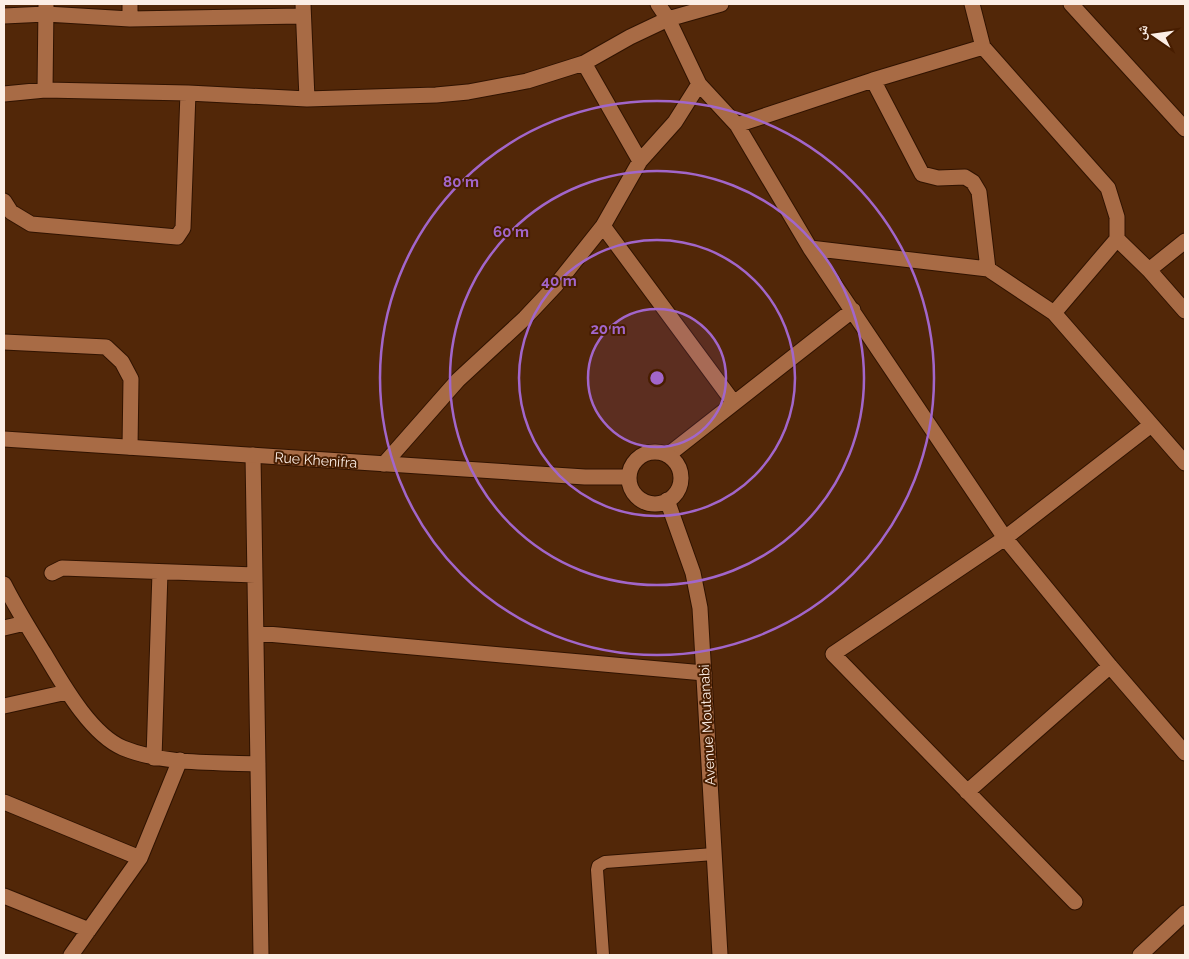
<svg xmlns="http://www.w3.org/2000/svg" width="1189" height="959" viewBox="0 0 1189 959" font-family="Raleway,'Noto Naskh Arabic',sans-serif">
<rect width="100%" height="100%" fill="#522708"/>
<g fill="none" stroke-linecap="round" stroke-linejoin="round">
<!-- lane casing -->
<g stroke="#301301" stroke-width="14">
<path id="lane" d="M603,955L597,870L598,866L605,862L714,854"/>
</g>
<!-- street casing -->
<g stroke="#301301" stroke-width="17">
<path id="street" d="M303,4L307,99
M658,4L668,19L699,84L737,125L810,248L1005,538L1110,666L1185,753
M972,4L983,47
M1071,4L1185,129
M4,16L46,14L130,19L303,16
M130,19V4
M584,63L640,161
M873,80L922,174L938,178L965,177L973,182L979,192L988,269
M45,90L46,5
M4,94L45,90L188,93L307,99L436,95L468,92L527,81L584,63L630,37L668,19L721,4
M737,125L873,80L983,47L1108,188L1117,217V239
M4,201L11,212L31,224L177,237L183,228L188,93
M603,226L734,403
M810,248L988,269L1054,313L1185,463
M1149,270L1185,241
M1054,313L1117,239L1149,270L1185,311
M4,342L106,347L122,362L131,379L130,447
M253,455L261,955
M668,455L853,310
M384,464L458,380L525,318L556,285L603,226L640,161L675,122L699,84
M52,573L62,568L255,575
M4,584C16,608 30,630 44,653C62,683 90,734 123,748C165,765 214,762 258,764
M4,628L25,623
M256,633L704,673
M4,706L67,692
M154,758L160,572
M967,792L1110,666
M4,802L140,858
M4,896L89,930
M1075,902L833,654L1005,538L1151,425
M71,955L140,858L180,760
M1140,955L1185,913"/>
</g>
<!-- secondary casing -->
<g stroke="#301301" stroke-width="17">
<path id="secondary" d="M4,439L585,477H629
M629 478a26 26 0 1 1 52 0a26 26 0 1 1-52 0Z
M667,500L693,573L700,608L720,955"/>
</g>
<!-- lane -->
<use href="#lane" stroke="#a86b45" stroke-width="12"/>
<!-- street -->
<use href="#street" stroke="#a86b45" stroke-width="15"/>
<!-- secondary -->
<use href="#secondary" stroke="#a86b45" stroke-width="15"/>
</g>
<!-- distance rings -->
<circle cx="657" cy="378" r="69" fill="#a266ca" fill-opacity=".12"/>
<g fill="none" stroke="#a266ca" stroke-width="2.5">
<circle cx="657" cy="378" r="69"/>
<circle cx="657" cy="378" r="138"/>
<circle cx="657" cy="378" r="207"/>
<circle cx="657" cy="378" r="277"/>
</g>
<g text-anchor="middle" stroke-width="4" stroke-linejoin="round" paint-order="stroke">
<!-- street labels -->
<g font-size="14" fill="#fceee5" stroke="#471d00">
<text transform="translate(316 460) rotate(4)" y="5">Rue Khenifra</text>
<text transform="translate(707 725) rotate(-93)" y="5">Avenue Moutanabi</text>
</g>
</g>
<circle cx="657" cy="378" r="8" fill="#a266ca" stroke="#471d00" stroke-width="2.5"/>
<g font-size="15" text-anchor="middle" font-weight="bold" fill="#a266ca" stroke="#471d00" stroke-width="4" stroke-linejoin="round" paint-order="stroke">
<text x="461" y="187">80 m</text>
<text x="511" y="237">60 m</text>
<text x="559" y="286">40 m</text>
<text x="608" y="334">20 m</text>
</g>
<!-- border -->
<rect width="1189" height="959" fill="none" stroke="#fceee5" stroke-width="10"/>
<!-- north arrow -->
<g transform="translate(1154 35) rotate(283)" stroke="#471d00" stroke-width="4" paint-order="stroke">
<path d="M0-4L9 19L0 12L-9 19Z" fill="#fceee5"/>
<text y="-8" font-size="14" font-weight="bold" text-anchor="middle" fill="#fceee5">ش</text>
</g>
</svg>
